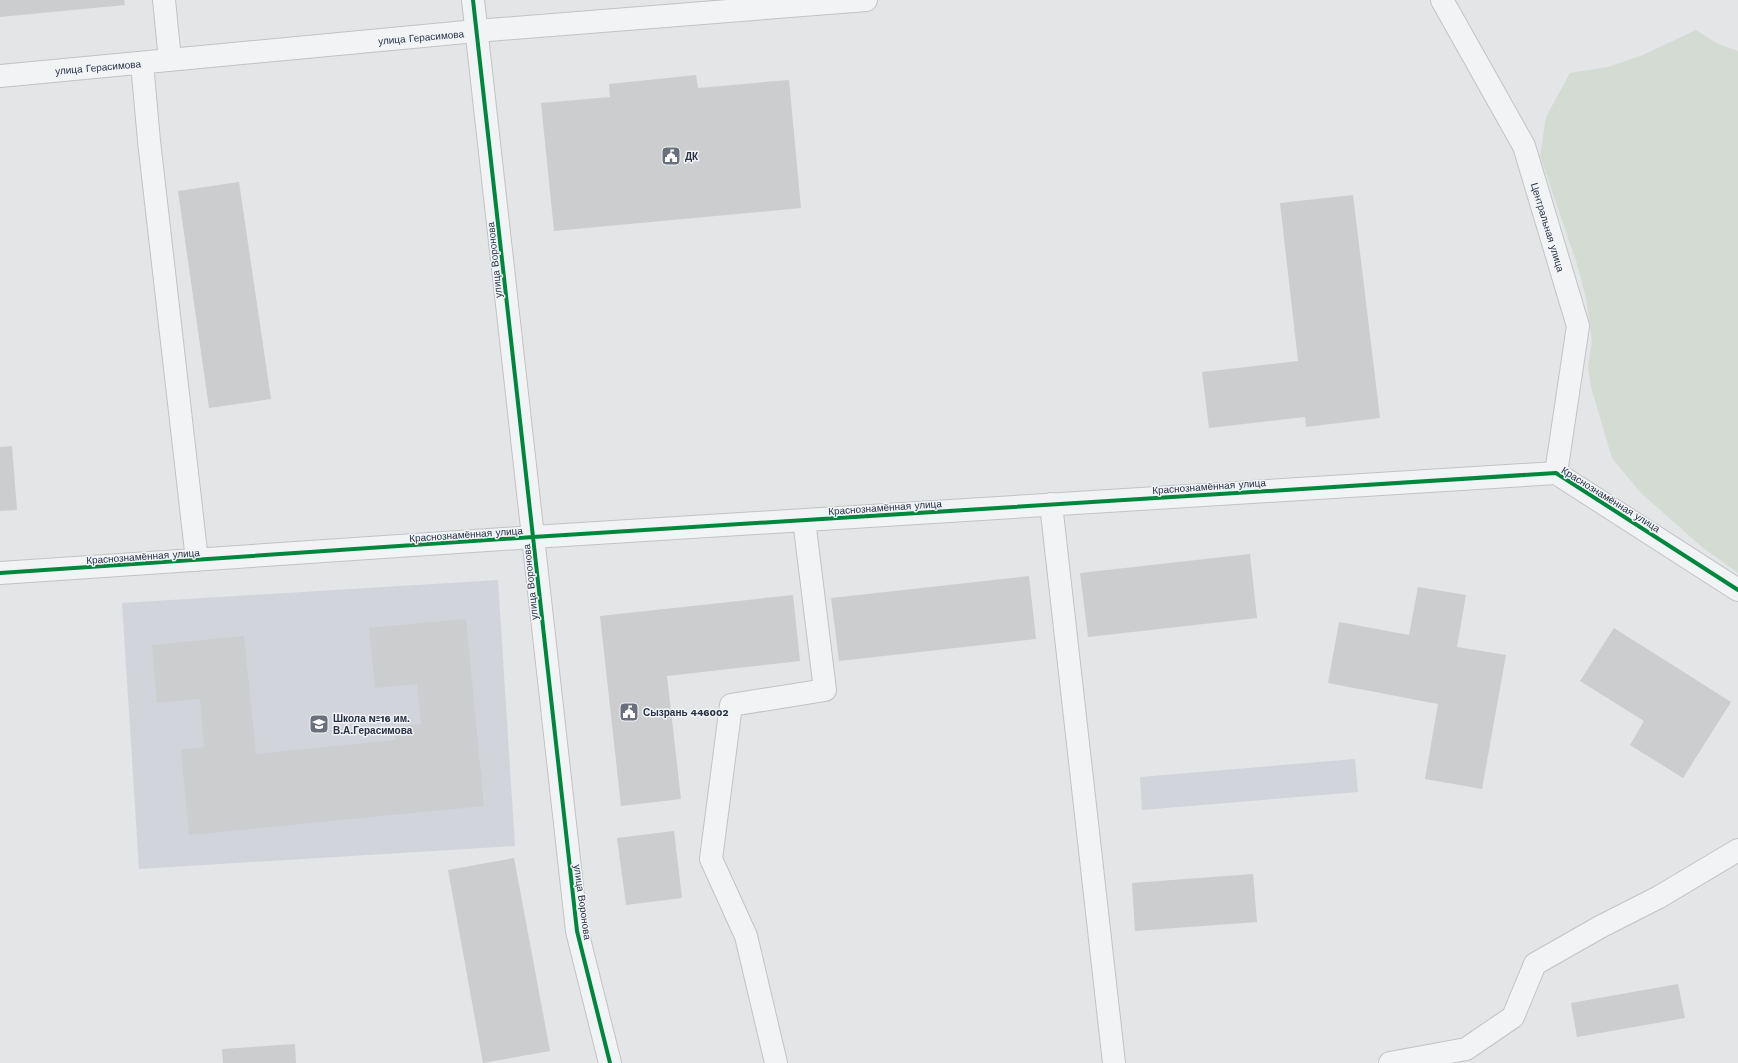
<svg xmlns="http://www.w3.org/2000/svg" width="1738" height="1063" viewBox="0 0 1738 1063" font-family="'Work Sans',sans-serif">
<rect width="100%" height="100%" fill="#e3e5e7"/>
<!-- built -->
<path fill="#d1d4da" d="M498,580L515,846L139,869L122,603Z
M1355,759L1358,792L1142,810L1140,777Z"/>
<!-- green -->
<path fill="#d3dbd3" d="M1696,30L1718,44L1738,51V573L1702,547L1641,493L1612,458L1591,387L1588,366L1592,341L1586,298L1577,264L1540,156L1546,117L1570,73L1608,67L1643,55Z"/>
<!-- building -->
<path fill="#cbcdcf" d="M0,0H124L125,5L0,17Z
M696,75L698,88L789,80L801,208L554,231L541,103L610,97L609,84Z
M239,182L271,399L209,408L178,191Z
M1353,195L1380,418L1306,427L1305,417L1209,428L1202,372L1298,361L1280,203Z
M12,446L17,510L0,511V447Z
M1250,554L1257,618L1088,637L1080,573Z
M1029,576L1036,639L839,661L831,598Z
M1418,587L1466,595L1457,647L1506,655L1482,789L1425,779L1438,704L1328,683L1339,622L1409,635Z
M793,595L800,661L667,676L681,799L621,806L600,616Z
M466,619L484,806L189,835L181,750L204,747L200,699L157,703L152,645L244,636L256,754L395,740L394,727L421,724L417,684L375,688L369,628Z
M1614,628L1731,702L1683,778L1630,745L1644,721L1580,681Z
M674,831L682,898L626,905L617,838Z
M514,858L550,1051L483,1063L448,870Z
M1253,874L1257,922L1135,931L1132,883Z
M1678,984L1685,1018L1577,1037L1571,1003Z
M295,1044L296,1063H223L222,1049Z"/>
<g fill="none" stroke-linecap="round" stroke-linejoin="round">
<!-- minor casing -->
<g stroke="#c1c3c5" stroke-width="24">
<path id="minor" d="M164,0L170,60
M473,0L577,931L610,1063
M1442,0L1524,146L1578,326L1556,473
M142,63L149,141L197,560
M0,76L476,31L866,0
M1051,504L1114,1063
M0,573L533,537L1556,473L1738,590
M776,1063L746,936L711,859L731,705L825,690L804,520
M1390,1063L1466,1049L1513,1017L1535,964L1600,927L1659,897L1738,850"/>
</g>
<!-- minor -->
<use href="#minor" stroke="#f1f3f4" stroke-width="22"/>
<!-- cycleway casing -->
<g stroke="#f0f3f7" stroke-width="6">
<path id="cycleway" d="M473,0L577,931L610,1063
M0,573L533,537L1556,473L1738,590"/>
</g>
<!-- cycleway -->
<use href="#cycleway" stroke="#00873e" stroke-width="4"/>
</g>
<!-- icons -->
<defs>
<g id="civic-square" transform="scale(1)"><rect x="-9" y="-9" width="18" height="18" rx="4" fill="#6a707b" stroke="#f0f3f7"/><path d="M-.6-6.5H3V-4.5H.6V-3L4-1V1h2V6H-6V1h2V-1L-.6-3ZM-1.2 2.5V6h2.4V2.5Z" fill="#fff"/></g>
<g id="school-square" transform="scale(1)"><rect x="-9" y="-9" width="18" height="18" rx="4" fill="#6a707b" stroke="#f0f3f7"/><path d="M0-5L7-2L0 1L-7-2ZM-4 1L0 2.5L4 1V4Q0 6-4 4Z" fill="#fff"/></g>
</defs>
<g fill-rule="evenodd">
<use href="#civic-square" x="671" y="156"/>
<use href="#civic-square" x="629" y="712"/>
<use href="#school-square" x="319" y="724"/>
</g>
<g text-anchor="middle" stroke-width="3" stroke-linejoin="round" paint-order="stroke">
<!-- street labels -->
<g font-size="10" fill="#293141" stroke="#f0f3f7">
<text transform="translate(421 37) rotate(-5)" y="4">улица Герасимова</text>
<text transform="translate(98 67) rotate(-5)" y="4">улица Герасимова</text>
<text transform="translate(1548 227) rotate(73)" y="4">Центральная улица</text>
<text transform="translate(494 260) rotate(-96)" y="4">улица Воронова</text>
<text transform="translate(1209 486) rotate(-4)" y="4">Краснознамённая улица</text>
<text transform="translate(1611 499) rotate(32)" y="4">Краснознамённая улица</text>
<text transform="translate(885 507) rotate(-4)" y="4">Краснознамённая улица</text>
<text transform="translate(466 534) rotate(-4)" y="4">Краснознамённая улица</text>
<text transform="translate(143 556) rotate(-4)" y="4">Краснознамённая улица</text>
<text transform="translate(530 582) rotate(-96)" y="4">улица Воронова</text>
<text transform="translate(583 902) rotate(82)" y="4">улица Воронова</text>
</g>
<!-- poi labels -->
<g font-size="10" font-weight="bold" fill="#293141" stroke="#f0f3f7" text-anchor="start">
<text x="685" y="160">ДК</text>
<text x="643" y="716">Сызрань 446002</text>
<text x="333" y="722">Школа №16 им.<tspan x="333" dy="12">В.А.Герасимова</tspan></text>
</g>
</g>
</svg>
